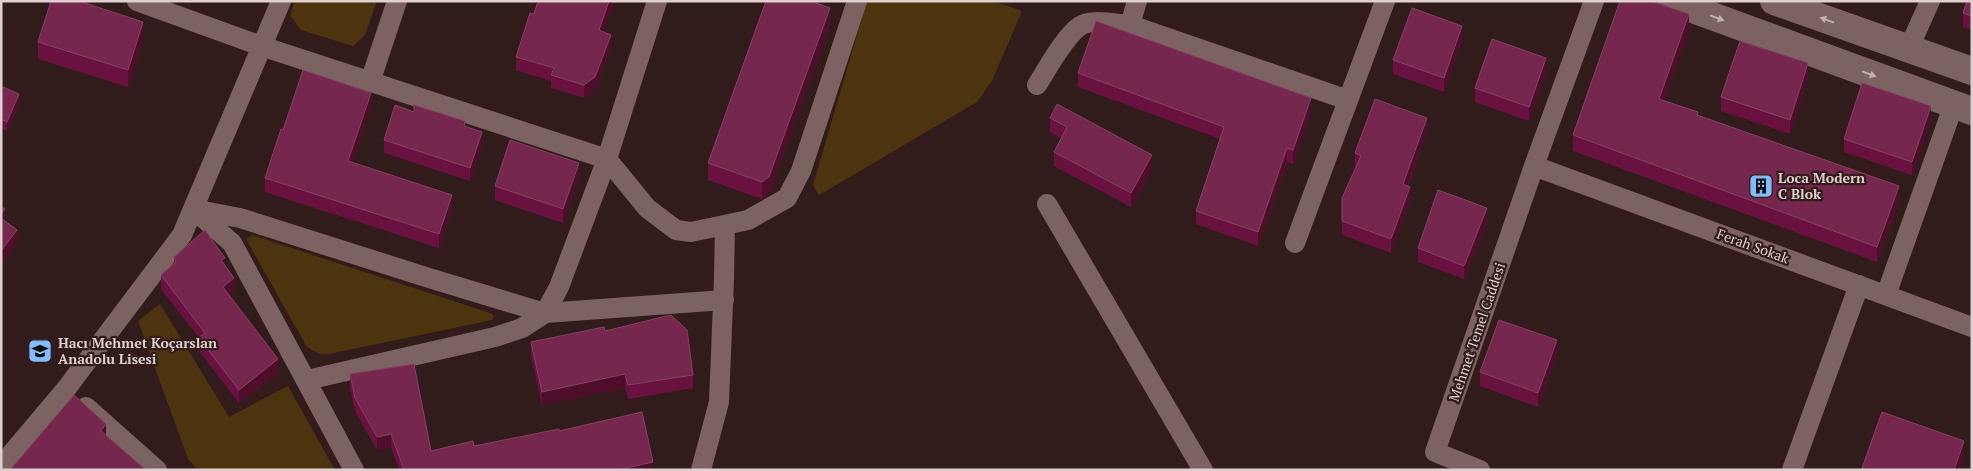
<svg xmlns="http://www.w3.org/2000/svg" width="1973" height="471" viewBox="0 0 1973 471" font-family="'PT Serif',serif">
<rect width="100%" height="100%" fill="#321c1b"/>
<!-- green -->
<path fill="#4c340e" d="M295,1H377L365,35L353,46L301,30L290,15Z
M867,1H993L1022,11L992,81L977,102L819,195L813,185Z
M252,235L490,313L494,316L492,320L329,354H320L307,347L246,239Z
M160,304L229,417L288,386L335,470H198L188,459L138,321Z"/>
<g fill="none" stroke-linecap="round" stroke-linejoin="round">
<!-- street -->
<path stroke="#7c6260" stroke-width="20" d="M137,1L261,46L607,159L647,208L676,230L691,232L748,220L787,198L801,171L857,1
M1130,25L1137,1
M1908,50L1930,1
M370,82L397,1
M1037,85C1047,69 1065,36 1080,26C1091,18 1117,24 1130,25L1348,100
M1534,166L1972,327
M1047,204L1203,470
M193,209L240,218L429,278L545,313L724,300
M194,210L232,243L354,470
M1295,243L1385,1
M1886,295L1954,104
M307,380L495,337L522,328L545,313L559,287L607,159L657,1
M86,407L157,470
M1,466L66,389L182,235L281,1
M701,470L719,402L724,278L725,225
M1480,470L1435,452L1534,166L1594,1
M1792,470L1859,285"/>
<!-- secondary -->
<path stroke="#7c6260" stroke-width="28" d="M1671,1L1972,111
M1774,1L1972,71"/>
</g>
<!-- wall -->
<path fill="#69123f" d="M538,1H614L603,32L611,48L595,90L584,98L551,88V81L516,70V57L534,14Z
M1972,1V30L1963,27V13Z
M830,25L769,194L762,199L708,180V163Z
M1689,29L1664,100L1899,201L1877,262L1573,151V135Z
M143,39L128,87L38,59V42Z
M1462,40L1444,92L1393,74V60Z
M1546,71L1529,121L1475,102V88Z
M1078,73L1311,112L1293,164L1287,162L1258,246L1196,224V211L1220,139L1078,87Z
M1808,77L1790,134L1721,111V97Z
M1,86L19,104L7,131L1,129Z
M371,107L352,163L452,209L439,248L265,192V178L283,130Z
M414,112L465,127L482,146L470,181L384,153V140Z
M1050,118L1152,169L1131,207L1054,166V152L1061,138L1050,132Z
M1931,119L1912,175L1844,152V139Z
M1427,131L1408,186L1410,200L1391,253L1342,235V198L1356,167H1355V153Z
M579,177L563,223L495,200V186Z
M1487,222L1464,279L1418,262V248Z
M174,257L225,266L234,291L229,295L278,373L239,403L199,351V338L161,289V275L174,263Z
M605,331L693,375V388L628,399L625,388L542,405L531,356V342Z
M1557,353L1538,407L1480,386V372Z
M350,374L431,451L474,446L559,431L653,470H399L391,447L377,450L355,411L350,388Z"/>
<!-- shaded-wall -->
<path fill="#4e0e2a" d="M609,1H614L599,44V30Z
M830,8V25L769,194L762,199V182Z
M1689,14V29L1659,114V99Z
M143,22V39L128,87V70Z
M1462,26V40L1444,92V78Z
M611,35V48L595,90L584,98V85Z
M1546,58V71L1529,121V107Z
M1808,63V77L1790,134V120Z
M371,93V107L348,175V161Z
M19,94V104L7,131V122Z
M1311,98V112L1293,164V150Z
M1931,106V119L1912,175V162Z
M1427,118V131L1403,198V184Z
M482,132V146L470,181V168Z
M1287,148V162L1258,246V232Z
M1152,155V169L1131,207V193Z
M579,163V177L563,223V209Z
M1899,186V201L1877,262V247Z
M1410,187V200L1391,253V239Z
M452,195V209L439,248V234Z
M1487,208V222L1464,279V266Z
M5,209V223L1,227V214Z
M17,230V244L1,265V251Z
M225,258V272L221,260Z
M234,278V291L223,301V287Z
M1557,340V353L1538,407V393Z
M278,359V373L239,403V390Z
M625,374V388L542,405V392Z
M106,424V441L101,431Z
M391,434V447L377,450V437Z
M1964,441V458L1960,470H1954Z
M653,462V470H618Z"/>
<!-- building -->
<path fill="#76274e" stroke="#864162" d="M51,1H79L143,22L128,70L38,42Z
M538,1H609L599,30L611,35L595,77L584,85L551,75L554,68L516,57L530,13L534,14Z
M766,1H811L830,8L769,177L762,182L708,163Z
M1620,1H1651L1689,14L1659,99L1698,112L1697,115L1899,186L1877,247L1573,135Z
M1967,1H1972V16L1963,13Z
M1412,8L1462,26L1444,78L1393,60Z
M1096,21L1311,98L1293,150L1287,148L1258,232L1196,211L1224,127L1078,73Z
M1492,39L1546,58L1529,107L1475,88Z
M1740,41L1808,63L1790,120L1721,97Z
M303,70L371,93L348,161L452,195L439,234L265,178L281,129L283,130Z
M1862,83L1931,106L1912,162L1844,139Z
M1,86L19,94L7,122L1,119Z
M1375,99L1427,118L1403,184L1410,187L1391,239L1342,221V198L1361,156L1355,153Z
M1057,104L1152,155L1131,193L1054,152L1067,127L1050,118Z
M395,105L414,112V105L465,121L464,126L482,132L470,168L384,140Z
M510,140L579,163L563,209L495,186Z
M1438,190L1487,208L1464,266L1418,248Z
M1,207L5,209L1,214Z
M1,218L17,230L1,251Z
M205,230L225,258L221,260L234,278L223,287L278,359L239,390L199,338L205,333L161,275L176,262L174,257Z
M671,315L687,330L693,375L628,385L625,374L542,392L531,342L604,327L605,331Z
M1499,320L1557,340L1538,393L1480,372Z
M414,364L431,451L473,441L474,446L559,429V431L642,412L653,462L618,470H404L391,434L377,437L355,398L350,374Z
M74,395L106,424L101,431L146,470H10Z
M1882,412L1964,441L1954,470H1868L1862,468Z"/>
<!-- one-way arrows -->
<defs><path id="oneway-solid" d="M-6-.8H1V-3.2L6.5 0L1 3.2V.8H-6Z" transform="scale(1.25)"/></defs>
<g fill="#c1afae">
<use href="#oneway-solid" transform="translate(1717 18) rotate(20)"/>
<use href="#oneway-solid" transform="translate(1827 20) rotate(-160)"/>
<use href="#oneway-solid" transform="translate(1869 74) rotate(20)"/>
</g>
<!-- icons -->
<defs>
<g id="building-square" transform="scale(1.25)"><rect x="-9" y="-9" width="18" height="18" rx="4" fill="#83bcfb" stroke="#321c1b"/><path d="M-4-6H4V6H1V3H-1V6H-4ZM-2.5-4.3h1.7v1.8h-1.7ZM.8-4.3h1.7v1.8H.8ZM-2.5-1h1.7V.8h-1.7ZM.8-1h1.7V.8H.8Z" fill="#111"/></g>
<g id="school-square" transform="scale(1.25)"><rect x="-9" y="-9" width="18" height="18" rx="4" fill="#83bcfb" stroke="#321c1b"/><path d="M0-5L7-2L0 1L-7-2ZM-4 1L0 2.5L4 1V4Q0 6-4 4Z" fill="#111"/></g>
</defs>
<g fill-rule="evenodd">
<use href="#building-square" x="1761" y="186"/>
<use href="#school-square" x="40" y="351"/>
</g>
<g text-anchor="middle" stroke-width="4.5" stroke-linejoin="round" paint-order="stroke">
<!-- poi labels -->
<g font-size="14" font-weight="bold" fill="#dfd0cf" stroke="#321c1b" text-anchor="start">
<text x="1778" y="183">Loca Modern<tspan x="1778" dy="16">C Blok</tspan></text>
<text x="58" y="348">Hacı Mehmet Koçarslan<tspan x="58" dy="16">Anadolu Lisesi</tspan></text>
</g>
<!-- street labels -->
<g font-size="14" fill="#dfd0cf" stroke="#321c1b">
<text transform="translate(1753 246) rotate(20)" y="5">Ferah Sokak</text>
<text transform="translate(1477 332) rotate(-71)" y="5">Mehmet Temel Caddesi</text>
</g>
</g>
<!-- border -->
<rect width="1973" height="471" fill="none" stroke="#dfd0cf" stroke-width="5"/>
</svg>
